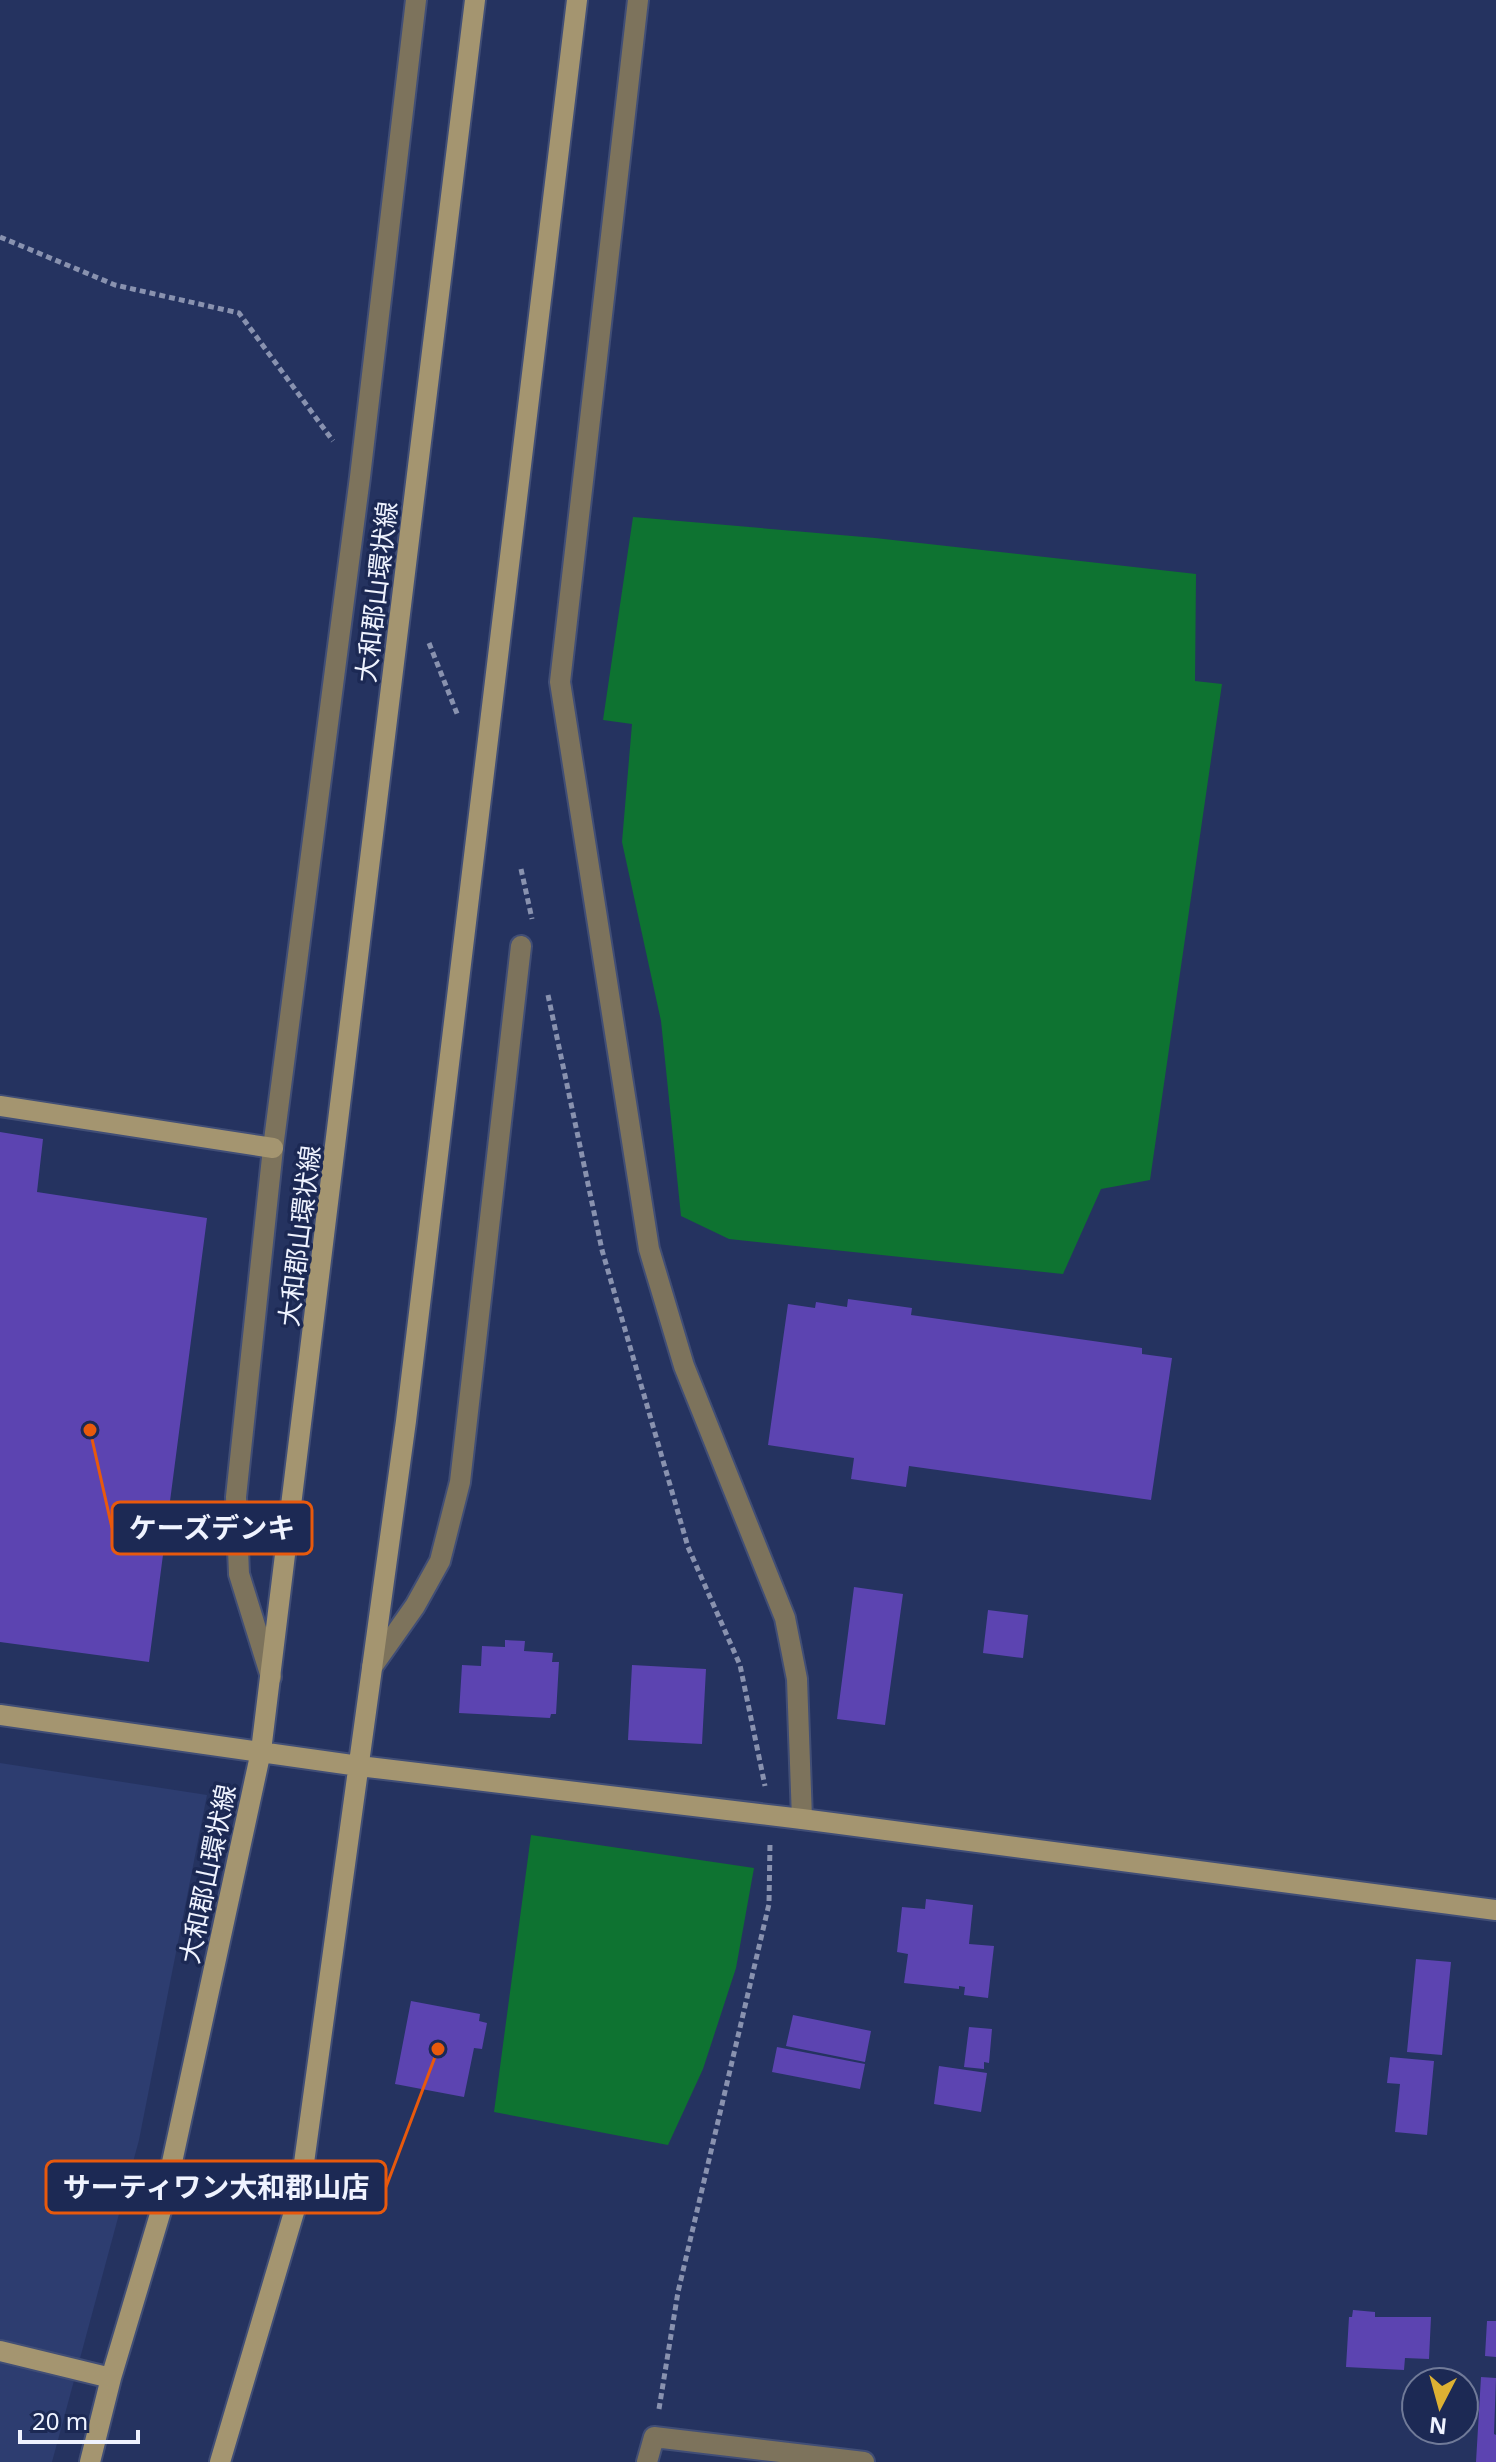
<svg xmlns="http://www.w3.org/2000/svg" width="1496" height="2462" viewBox="0 0 1496 2462" font-family="'Noto Sans','Noto Sans JP',sans-serif">
<rect width="100%" height="100%" fill="#253360"/>
<!-- built -->
<path fill="#2d3d70" d="M0,1763L207,1795L139,2140L52,2462H0Z"/>
<!-- water -->
<path fill="#0e7331" d="M633,517L875,538L1196,574L1195,681L1222,684L1150,1180L1101,1189L1063,1274L729,1239L681,1216L661,1021L622,842L632,724L603,720Z
M531,1835L754,1868L736,1968L703,2069L668,2145L494,2112Z"/>
<!-- building -->
<path fill="#5c44b1" d="M0,1132L43,1139L37,1192L207,1218L149,1662L0,1642Z
M848,1299L912,1308L911,1315L1142,1348V1354L1172,1358L1151,1500L909,1466L906,1487L851,1479L854,1458L768,1445L788,1304L815,1308L816,1302L847,1307Z
M854,1587L903,1594L885,1725L837,1719Z
M988,1610L1028,1615L1023,1658L983,1653Z
M505,1640L525,1641L524,1651L553,1653L552,1662H559L556,1714H551L550,1718L459,1713L462,1665L481,1666L482,1646L505,1647Z
M632,1665L706,1669L702,1744L628,1740Z
M926,1899L973,1905L969,1944L994,1946L988,1998L964,1995L965,1987L959,1986V1989L904,1983L908,1954L897,1952L902,1907L925,1909Z
M1416,1959L1451,1962L1442,2055L1407,2052Z
M411,2001L480,2014L479,2021L487,2023L482,2049L474,2048L464,2097L395,2084Z
M793,2015L871,2031L865,2062L786,2046Z
M969,2027L992,2029L989,2063L984,2062V2069L964,2067Z
M777,2047L865,2064L860,2089L772,2072Z
M1390,2057L1434,2061L1427,2135L1395,2132L1400,2084L1387,2083Z
M939,2066L987,2073L981,2112L934,2104Z
M1353,2310L1375,2312V2317H1431L1429,2359L1405,2358L1404,2370L1346,2367L1349,2317H1352Z
M1487,2321H1496V2357L1485,2356Z
M1481,2377L1496,2378L1494,2434L1496,2435V2462H1476Z"/>
<g fill="none" stroke-linecap="round" stroke-linejoin="round">
<!-- street casing -->
<g stroke="#414e76" stroke-width="24">
<path id="street" d="M638,0L560,682L649,1249L684,1366L785,1618L797,1679L802,1819
M372,1667L415,1606L440,1561L460,1482L521,946
M271,1677L239,1574L236,1497L273,1148L360,477L416,0
M647,2462L654,2437L864,2462"/>
</g>
<!-- secondary casing -->
<g stroke="#414e76" stroke-width="24">
<path id="secondary" d="M0,1106L273,1148
M0,1715L359,1766L802,1819L1496,1910
M0,2351L111,2378
M90,2462L111,2378L163,2204L261,1751L475,0
M220,2462L300,2192L406,1421L577,0"/>
</g>
<!-- path -->
<path stroke="#8992af" stroke-width="5" stroke-dasharray="6 4" stroke-linecap="butt" d="M0,237L115,285L239,313L333,441
M429,643L458,716
M521,869L532,919
M548,995L602,1250L688,1547L740,1665L765,1786
M60,2194L135,2201
M659,2409L678,2292L769,1904L770,1843"/>
<!-- street -->
<use href="#street" stroke="#7d735c" stroke-width="20"/>
<!-- secondary -->
<use href="#secondary" stroke="#a49570" stroke-width="20"/>
</g>
<g text-anchor="middle" stroke-width="7" stroke-linejoin="round" paint-order="stroke">
<!-- street labels -->
<g font-size="26" fill="#eff3ff" stroke="#1c2954">
<text transform="translate(377 592) rotate(-83)" y="9">大和郡山環状線</text>
<text transform="translate(300 1236) rotate(-83)" y="9">大和郡山環状線</text>
<text transform="translate(208 1874) rotate(-78)" y="9">大和郡山環状線</text>
</g>
</g>
<!-- callouts -->
<path fill="none" stroke="#e8590c" stroke-width="3" d="M90 1430L112 1528M438 2049L386 2187"/>
<g fill="#e8590c" stroke="#1c2954" stroke-width="3">
<circle cx="90" cy="1430" r="8"/>
<circle cx="438" cy="2049" r="8"/>
</g>
<g fill="#1c2954" stroke="#e8590c" stroke-width="3">
<rect x="112" y="1502" width="200" height="52" rx="8"/>
<rect x="46" y="2161" width="340" height="52" rx="8"/>
</g>
<g font-size="28" text-anchor="middle" font-weight="bold" fill="#eff3ff">
<text x="212" y="1538">ケーズデンキ</text>
<text x="216" y="2197">サーティワン大和郡山店</text>
</g>
<!-- north arrow -->
<g transform="translate(1440 2406) rotate(186)"><circle r="38" fill="#1c2954" stroke="#707a98" stroke-width="2"/>
<path d="M0-6L14 30L0 20L-14 30Z" fill="#ddb133"/>
<text y="-12" font-size="22" font-weight="bold" text-anchor="middle" fill="#eff3ff">N</text>
</g>
<!-- scale -->
<path d="M20 2430v12h118v-12" fill="none" stroke="#eff3ff" stroke-width="4"/>
<text x="32" y="2430" font-size="24" fill="#eff3ff" stroke="#1c2954" stroke-width="6" paint-order="stroke">20 m</text>
</svg>
